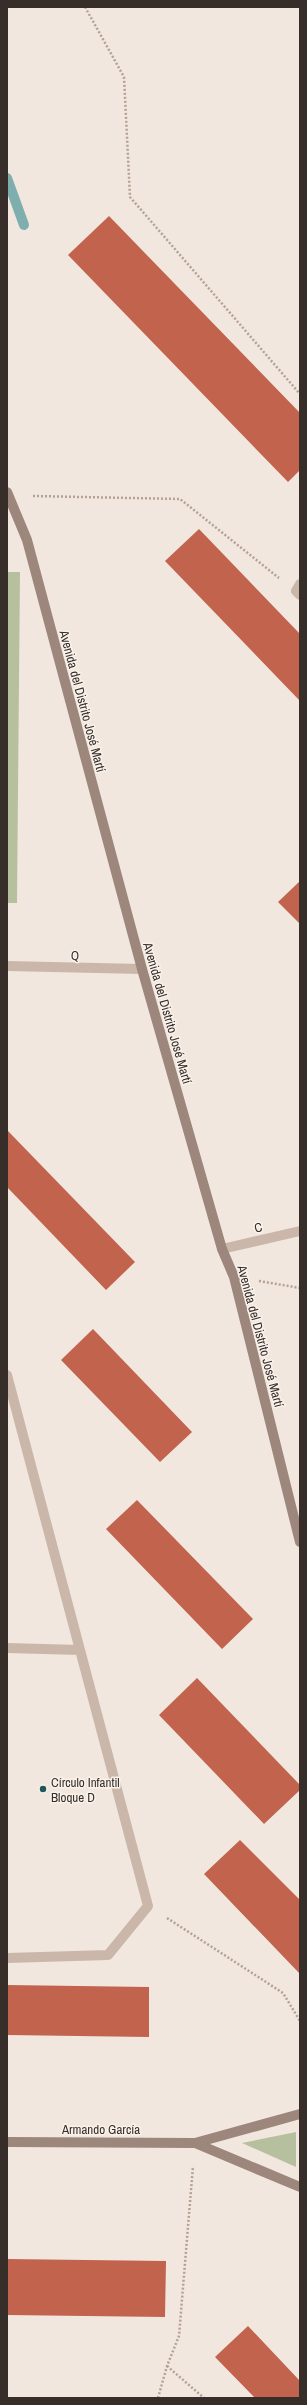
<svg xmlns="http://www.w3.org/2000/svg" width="307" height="2405" viewBox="0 0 307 2405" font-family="'Archivo Narrow',sans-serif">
<rect width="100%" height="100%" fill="#f2e7de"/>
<!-- green -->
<path fill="#b7c09e" d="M7,572H20L17,903H7Z
M296,2132V2167L242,2143Z"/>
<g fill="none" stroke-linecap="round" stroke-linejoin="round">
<!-- stream -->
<path stroke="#7eaead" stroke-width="10" d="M7,178L24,225"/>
</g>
<!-- building -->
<path fill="#c1634d" d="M109,216L300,413V470L288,482L68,255Z
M199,529L300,634V701L165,561Z
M300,881V924L278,902Z
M7,1130L135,1262L106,1290L7,1187Z
M93,1329L192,1432L160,1462L61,1360Z
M137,1500L253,1619L222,1649L106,1529Z
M197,1678L300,1785V1790L264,1824L159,1715Z
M240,1840L300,1900V1974L204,1874Z
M7,1985L149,1987V2037L7,2035Z
M7,2259L166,2261L165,2317L7,2315Z
M248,2326L300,2381V2398H255L215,2357Z"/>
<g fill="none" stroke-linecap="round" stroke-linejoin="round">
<!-- path -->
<path stroke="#b5a194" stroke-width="2.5" stroke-dasharray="2 2" stroke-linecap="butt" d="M85,7L124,77L130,197L300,394
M33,496L180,499L279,578
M259,1281L300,1288
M167,1918L283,1993L300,2021
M167,2366L204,2398
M158,2398L167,2366L179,2336L193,2166"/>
<!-- minor -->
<path stroke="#cab7aa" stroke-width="10" d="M300,584L296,591L300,595
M7,966L142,969
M222,1249L300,1231
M7,1375L148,1906L108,1955L7,1958
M7,1648L80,1650"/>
<!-- secondary -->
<path stroke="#9d867c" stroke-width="10" d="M7,492L27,540L142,969L222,1249L234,1277L300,1542
M7,2142L195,2143L300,2114
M195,2143L300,2187"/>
</g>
<!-- markers -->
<circle fill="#205757" stroke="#f9f2eb" stroke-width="1.5" cx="43" cy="1789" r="4"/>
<g text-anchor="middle" stroke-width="3" stroke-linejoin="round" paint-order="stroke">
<!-- street labels -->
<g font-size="13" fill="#372d29" stroke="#f9f2eb">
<text transform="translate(83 701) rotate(75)" y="5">Avenida del Distrito José Martí</text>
<text transform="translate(75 955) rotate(1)" y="5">Q</text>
<text transform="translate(168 1013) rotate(74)" y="5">Avenida del Distrito José Martí</text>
<text transform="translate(258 1227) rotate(-13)" y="5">C</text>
<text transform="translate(261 1336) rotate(75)" y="5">Avenida del Distrito José Martí</text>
<text x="101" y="2134">Armando García</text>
</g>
<!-- poi labels -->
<g font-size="13" fill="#372d29" stroke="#f9f2eb" text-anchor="start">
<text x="51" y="1787">Círculo Infantil<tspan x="51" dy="15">Bloque D</tspan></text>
</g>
</g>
<!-- border -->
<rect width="307" height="2405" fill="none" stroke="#372d29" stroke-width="16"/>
</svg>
